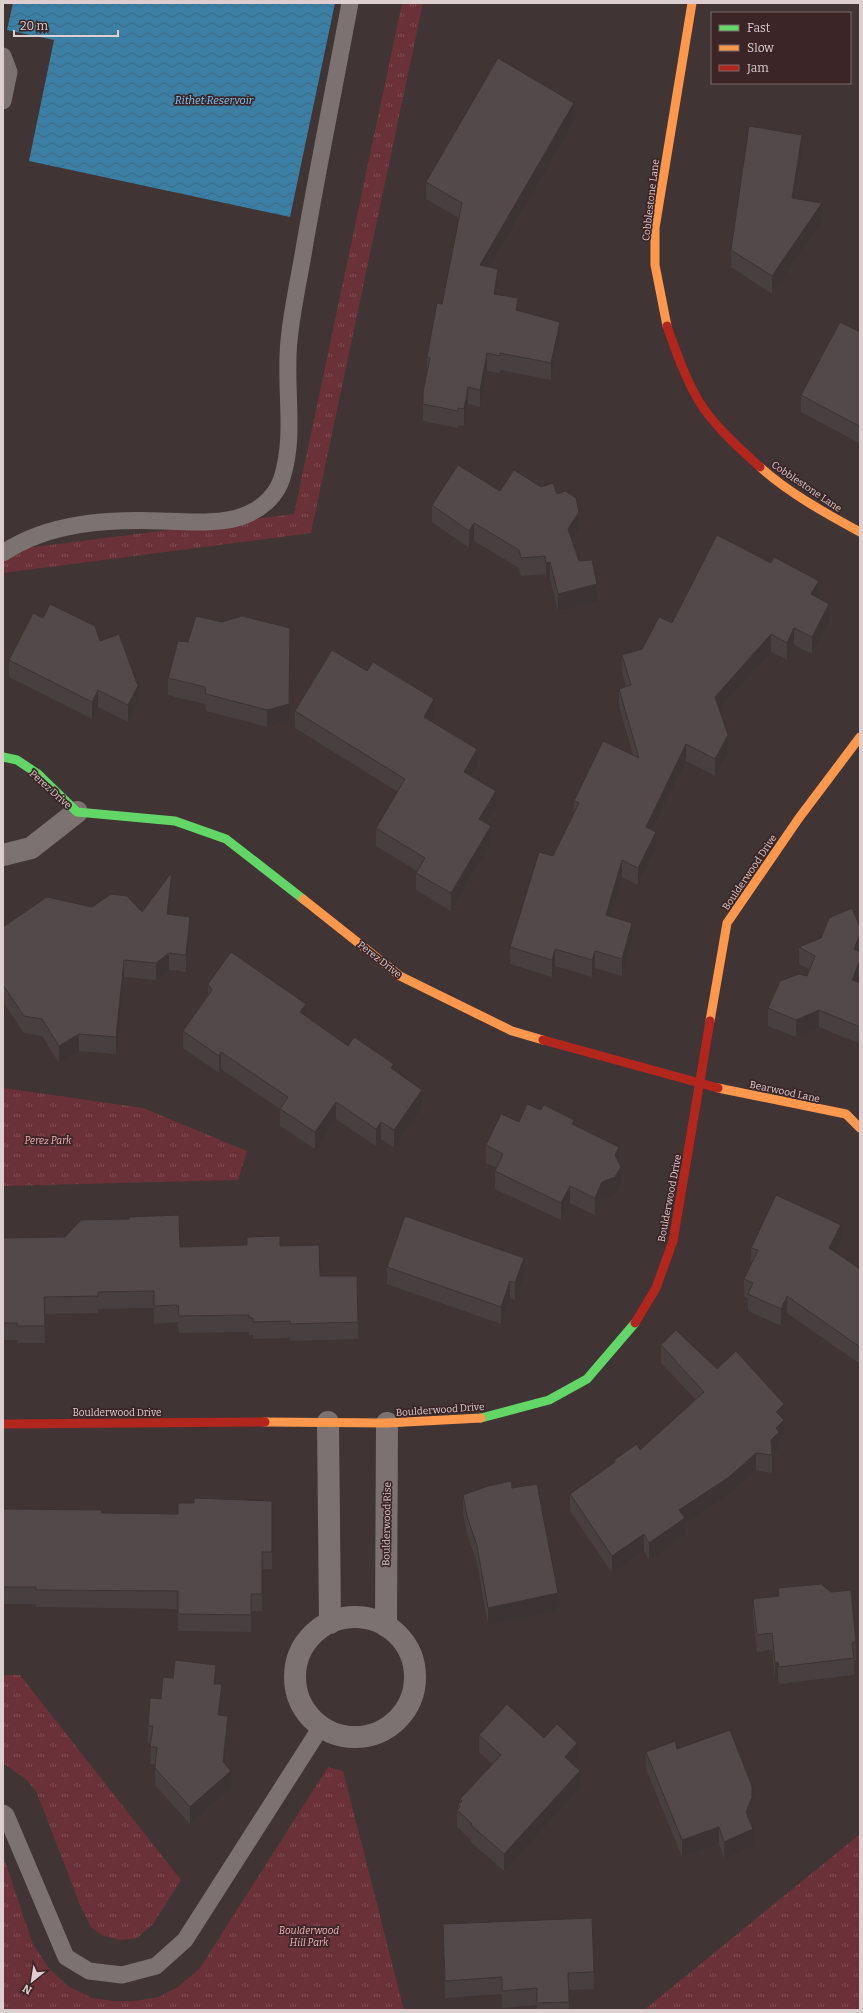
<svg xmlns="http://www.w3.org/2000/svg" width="863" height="2013" viewBox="0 0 863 2013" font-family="Bitter,serif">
<defs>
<pattern id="grass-tufts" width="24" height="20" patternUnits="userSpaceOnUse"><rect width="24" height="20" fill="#6a3138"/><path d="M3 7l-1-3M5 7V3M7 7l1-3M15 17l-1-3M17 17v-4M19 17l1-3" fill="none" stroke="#7f4e54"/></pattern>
<pattern id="water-waves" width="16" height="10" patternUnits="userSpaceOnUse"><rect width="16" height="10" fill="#3b7fa4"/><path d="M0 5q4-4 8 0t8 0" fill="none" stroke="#3d6880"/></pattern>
</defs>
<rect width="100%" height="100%" fill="#403434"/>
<!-- grass -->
<path fill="url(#grass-tufts)" d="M402,3H423L311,533L3,573V551L294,514Z
M3,1088L143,1108L247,1151L238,1180L3,1186Z
M3,1675H20L181,1880L153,1924L137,1938L121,1940L103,1936L91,1927L80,1905L37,1793L27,1780L3,1763Z
M328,1767L343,1771L404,2010H3V1855L32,1942L48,1967L68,1986L92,1998L114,2001H134L159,1997L178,1987L200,1968Z
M860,1834V2010H644Z"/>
<!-- water -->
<path fill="url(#water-waves)" d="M13,3H335L290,217L29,161L54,40L7,30Z"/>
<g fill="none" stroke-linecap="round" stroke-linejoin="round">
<!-- lane -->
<path stroke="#7c7272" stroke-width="17" d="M3,56L9,72L3,101
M3,553C49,522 109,519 163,521C187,522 225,525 248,514C264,507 277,494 282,478C296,434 284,386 289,341C292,308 300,275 305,243C319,163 335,83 350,3
M3,1813L6,1815L66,1957L89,1971L122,1975L156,1966L185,1940L321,1727"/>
<!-- street -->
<path stroke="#7c7272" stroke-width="22" d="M3,855L31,848L77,812
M328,1422L330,1623
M295 1677a60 60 0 1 1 120 0a60 60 0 1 1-120 0Z
M386,1626L387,1423"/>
<!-- fast -->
<path stroke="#63d668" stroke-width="9" d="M3,757L17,760L38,774L77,812L175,821L226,839L303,899
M481,1418L549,1400L587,1379L635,1323"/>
<!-- slow -->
<path stroke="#ff974d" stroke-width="9" d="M667,326L655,265V228L692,3
M760,467C789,493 825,513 860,532
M303,899L400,976L512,1031L543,1040
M710,1021L727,923L799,818L860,737
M718,1088L846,1114L860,1128
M265,1422L387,1423L481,1418"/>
<!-- jam -->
<path stroke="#b3261e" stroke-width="9" d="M667,326C676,352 688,386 704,409C720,431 740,449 760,467
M543,1040L718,1088
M635,1323L656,1288L673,1241L710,1021
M3,1424L265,1422"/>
</g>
<!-- wall -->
<path fill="#483f40" d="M574,121L488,267L498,286L497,294L518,311L560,339L551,380L500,370V373L487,371L480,407L468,404L464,426L458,425V428L423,421V392L427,374V357L442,304L459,218L426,199V182Z
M802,152L795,198L822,220L772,294L731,267V250Z
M860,332L859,443L801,412V395Z
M541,487L557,494L579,529L572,540L579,561L597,601L558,611L550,579L546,580L545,574L521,576L519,568L474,541L469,548L432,522V505L500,491Z
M819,598L829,621L812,654L794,645L787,660L771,652L719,710L728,752L715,776L686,761L653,831L656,849L638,885L622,877L610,917L632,940L622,976L595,968L592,977L555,966L552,977L510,964V947L574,812V801L633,755L619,706V689L626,686L622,672V655L642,649L672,623Z
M43,618L100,641L138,703L128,722L98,707L92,719L9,677V660Z
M290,645L289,721L267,727L206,711L205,704L168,695V678Z
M295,711L434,716L431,721L477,766L471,776L496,808L487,824L491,843L451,911L416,890V873L417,871L376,846V828L398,792L295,728Z
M172,889L169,914L190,934L186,972L169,970L156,980L124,977L116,1054L79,1051L59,1063L42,1036L24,1033L3,1002V927L92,907L142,912Z
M799,947L860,952V978L858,982L860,983V1044L819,1027L796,1037L768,1026V1008L807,976L810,970L799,964Z
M208,984L306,1015L348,1046L394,1070L422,1107L394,1148L381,1139L376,1146L336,1119L315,1149L280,1126V1109L221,1069L219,1073L183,1048V1031L208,994Z
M519,1122L574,1125L619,1164L621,1184L615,1195L602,1200L595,1215L570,1203L561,1220L495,1189V1171L497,1168L486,1163V1145Z
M3,1238L180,1247L280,1246L320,1276L358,1322V1339L290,1341V1338L253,1339V1335H249V1332L179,1333L178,1322L154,1324V1308L98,1309V1313L44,1314L45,1343H17V1340H3Z
M841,1242L836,1253L860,1269V1364L787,1313L781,1326L748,1311V1298L744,1296V1279L751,1265V1248Z
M387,1267L524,1275L515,1300L510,1298L501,1324L387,1284Z
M661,1345L717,1369L784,1404V1438L779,1441V1449L772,1456V1473L756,1470L729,1494L685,1524V1535L649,1560L644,1551L612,1573L570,1511V1494L614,1463V1460L640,1450L696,1400L661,1363Z
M512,1488L558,1611L488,1625L477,1563L467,1533L463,1512V1495Z
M272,1501V1569H262V1611H251V1632L178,1631V1609L36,1607V1604H3V1509L102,1513L178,1514Z
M778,1588L856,1642V1660H854V1675L779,1684L778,1680H775L772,1650L757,1652L753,1616V1599L778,1596Z
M216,1684L222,1701L220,1715L228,1733L225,1763L231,1788L190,1824L155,1785V1764H150L151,1744L148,1743V1726L161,1699Z
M479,1735L544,1738L577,1760L573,1764L580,1788L504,1871L471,1842V1840L457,1827V1810L458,1809V1804L460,1802V1799L492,1764L479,1752Z
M677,1749L752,1814L750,1820L753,1846L724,1859L719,1844L682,1857L646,1769V1752Z
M443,1924L594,1972V1989L569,1990V2010H537V2005L502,2008V1994L445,1998Z"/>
<!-- shaded-wall -->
<path fill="#3b3334" d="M574,103V121L480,282V265Z
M802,135V152L792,215V198Z
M822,203V220L772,294V276Z
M498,269V286L494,311V294Z
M518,298V316L516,310Z
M560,322V339L551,380V363Z
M487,353V371L480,407V390Z
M468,387V404L464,426V409Z
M860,424V442L859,443V426Z
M579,512V529L568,546V529Z
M474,523V541L469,548V531Z
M550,562V579L546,580V563Z
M819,581V598L811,594Z
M597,584V601L558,611V594Z
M829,604V621L812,654V637Z
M290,628L289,721L267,727V710Z
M794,628V645L787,660V643Z
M771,634V652L715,714V697Z
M138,686V703L128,722V705Z
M98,690V707L92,719V702Z
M434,699V716L424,734V717Z
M728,735V752L715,776V759Z
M686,744V761L646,845V827Z
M477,749V766L464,789V772Z
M496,791V808L479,836V819Z
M491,826V843L451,911V893Z
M656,832V849L638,885V868Z
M622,860V877L606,932V915Z
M172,872V889L167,931V914Z
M190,917V934L186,972V955Z
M632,923V940L622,976V959Z
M860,934V951L854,967V949Z
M555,949V966L552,977V960Z
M595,951V968L592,977V960Z
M169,953V970L156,980V963Z
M124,960V977L116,1054V1037Z
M860,960V978L852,997V980Z
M306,1004V1021L300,1012Z
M819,1010V1027L796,1037V1020Z
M79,1034V1051L59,1063V1046Z
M221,1052V1069L219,1073V1056Z
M394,1064V1081L391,1068Z
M422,1090V1107L394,1148V1130Z
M336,1102V1119L315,1149V1132Z
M381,1122V1139L376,1146V1129Z
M619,1147V1164L615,1155Z
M621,1167V1184L615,1195L602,1200L595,1215V1198L602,1182Z
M570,1186V1203L561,1220V1203Z
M841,1225V1242L829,1266V1248Z
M524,1258V1275L515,1300V1283Z
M510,1281V1298L501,1324V1307Z
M787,1296V1313L781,1326V1309Z
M784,1404V1438L779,1441V1449L772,1456L771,1440L776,1412Z
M756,1453V1470L729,1494L685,1524V1535L649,1560V1543L679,1510Z
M644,1534V1551L612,1573V1556Z
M558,1593V1611L488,1625V1608Z
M778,1662V1680H775V1663Z
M216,1665V1682L214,1701V1684Z
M222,1684V1701L218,1732V1715Z
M228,1716V1733L223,1778L231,1771V1788L190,1824V1807L223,1762Z
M577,1743V1760L565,1774V1757Z
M580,1771V1788L504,1871V1854Z
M752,1797V1814L746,1829V1812Z
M719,1827V1844L682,1857V1840Z
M753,1829V1846L724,1859V1842Z"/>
<!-- building -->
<path fill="#54494a" stroke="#3b3334" d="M498,58L574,103L480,265L498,269L494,294L518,298L516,310L560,322L551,363L500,353V356L487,353L480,390L468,387L464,409L458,408V411L423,404V392L430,358L427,357L437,303L442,304L462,203L426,182Z
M749,126L802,135L792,198L822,203L772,276L731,250Z
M840,322L860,332V424L859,426L801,395Z
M458,465L500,491L514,470L541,487L553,483L557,494L565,491L576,498L579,512L568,529L579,561L592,560L597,584L558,594L550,562L546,563L545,556L521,558L519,550L474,523L469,531L432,505Z
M717,535L771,563L774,557L819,581L811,594L829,604L812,637L794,628L787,643L771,634L715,697L728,735L715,759L686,744L646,827L656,832L638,868L622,860L606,915L632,923L622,959L595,951L592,960L555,949L552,960L510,947L539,852L553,856L579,803L574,801L603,741L639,758L619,689L631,685L622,655L642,649L659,617L672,623Z
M50,604L95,626L100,641L119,634L138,686L128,705L98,690L92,702L9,660L33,613L43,618Z
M196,616L222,622L242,616L290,628L289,704L267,710L206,694L205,687L168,678L178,641L188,642Z
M332,650L367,671L373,662L434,699L424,717L477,749L464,772L496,791L479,819L491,826L451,893L416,873L425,858L376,828L405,779L295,711Z
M172,872L167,914L190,917L186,955L169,953L156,963L124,960L116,1037L79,1034L59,1046L42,1019L24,1016L3,985V927L47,897L92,907L111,894L127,896L142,912Z
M852,908L860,927V934L854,949L860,952V960L852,980L860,983V1027L819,1010L796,1020L768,1008L780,981L799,974L807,976L815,956L799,947L821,938L829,918Z
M231,952L306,1004L300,1012L348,1046L354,1037L394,1064L391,1068L422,1090L394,1130L381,1122L376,1129L336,1102L315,1132L280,1109L288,1097L221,1052L219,1056L183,1031L212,990L208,984Z
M527,1104L541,1110L544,1105L574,1120L572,1124L619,1147L615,1155L621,1167L615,1177L602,1182L595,1198L570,1186L561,1203L495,1171L503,1154L486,1145L501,1114L519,1122Z
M776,1195L841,1225L829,1248L860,1269V1347L787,1296L781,1309L748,1294L753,1283L744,1279L758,1250L751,1248Z
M179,1215L180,1247L247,1245V1237L280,1236V1246L319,1245L320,1276H357L358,1322L290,1324V1321L253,1322V1318H249V1315L179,1316L178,1305L154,1306V1291L98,1292V1296L44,1297L45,1326H17V1323H3V1238L65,1237L81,1220L129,1219V1217Z
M405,1216L524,1258L515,1283L510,1281L501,1307L387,1267Z
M676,1330L717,1369L736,1351L784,1404L776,1412L784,1420L776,1428L779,1432L771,1440L772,1455L756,1453L729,1477L679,1510L685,1518L649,1543L644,1534L612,1556L570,1494L615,1462L614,1460L637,1444L640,1450L704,1392L661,1345Z
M511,1481L512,1488L537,1484L558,1593L488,1608L477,1546L467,1516L463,1495L488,1486Z
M194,1498L272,1501V1552H262V1594H251V1615L178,1614V1591L36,1590V1587H3V1509L101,1510L102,1513L178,1514V1503H194Z
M821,1584L831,1592L851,1590L856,1642L852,1643L854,1658L779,1667L778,1662L775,1663L772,1633L757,1635L753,1599L779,1596L778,1588Z
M175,1660L216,1665L214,1684H222L218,1715L228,1716L223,1762L231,1771L190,1807L155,1768L157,1747H150L153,1726H148L150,1698L161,1699L163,1677L173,1678Z
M507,1704L544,1738L557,1724L577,1743L565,1757L580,1771L504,1854L471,1825L472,1824L457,1810L460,1807L458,1804L462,1801L460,1799L501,1755L479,1735Z
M730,1730L752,1786V1797L746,1812L753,1829L724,1842L719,1827L682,1840L646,1752L675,1741L677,1749Z
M592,1918L594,1972L568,1973L569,2002L537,2003V1988L502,1991V1977L445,1981L443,1924Z"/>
<g text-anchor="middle" stroke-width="3.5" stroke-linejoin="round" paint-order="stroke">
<!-- street labels -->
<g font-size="10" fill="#ddcecf" stroke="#3b2527">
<text transform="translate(650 200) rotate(-83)" y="4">Cobblestone Lane</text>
<text transform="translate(807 486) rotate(34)" y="4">Cobblestone Lane</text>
<text transform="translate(51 789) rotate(42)" y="4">Perez Drive</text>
<text transform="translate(749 872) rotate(-56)" y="4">Boulderwood Drive</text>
<text transform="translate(380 959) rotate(38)" y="4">Perez Drive</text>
<text transform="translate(785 1091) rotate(12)" y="4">Bearwood Lane</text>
<text transform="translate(669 1198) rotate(-79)" y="4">Boulderwood Drive</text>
<text transform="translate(440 1409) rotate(-4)" y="4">Boulderwood Drive</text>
<text x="117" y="1416">Boulderwood Drive</text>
<text transform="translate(386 1524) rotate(-89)" y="4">Boulderwood Rise</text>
</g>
<!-- park labels -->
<g font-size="10" font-style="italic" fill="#f4b3b7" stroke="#3b2527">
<text x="48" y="1144">Perez Park</text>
<text x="309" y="1934">Boulderwood<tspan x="309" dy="12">Hill Park</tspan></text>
</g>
<!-- water labels -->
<g font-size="11" font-style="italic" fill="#7ccaf8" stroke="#3b2527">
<text x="214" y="104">Rithet Reservoir</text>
</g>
</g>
<!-- border -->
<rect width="863" height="2013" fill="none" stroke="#ddcecf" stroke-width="8"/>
<!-- legend -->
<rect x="711" y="12" width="140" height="72" fill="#3b2527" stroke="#7c696a"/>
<rect x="719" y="25" width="20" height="6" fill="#63d668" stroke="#7c696a"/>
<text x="747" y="32" font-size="12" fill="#ddcecf">Fast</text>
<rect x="719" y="45" width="20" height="6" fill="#ff974d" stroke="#7c696a"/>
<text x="747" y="52" font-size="12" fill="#ddcecf">Slow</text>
<rect x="719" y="65" width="20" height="6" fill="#b3261e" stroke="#7c696a"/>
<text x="747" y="72" font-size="12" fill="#ddcecf">Jam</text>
<!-- north arrow -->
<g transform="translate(32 1981) rotate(210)" stroke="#3b2527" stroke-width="3" paint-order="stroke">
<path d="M0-3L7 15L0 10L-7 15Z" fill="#ddcecf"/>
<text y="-6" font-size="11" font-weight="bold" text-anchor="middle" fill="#ddcecf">N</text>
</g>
<!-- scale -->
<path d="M14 30v6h104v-6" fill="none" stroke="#ddcecf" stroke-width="2"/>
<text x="20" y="30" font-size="12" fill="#ddcecf" stroke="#3b2527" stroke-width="3" paint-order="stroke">20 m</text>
</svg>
